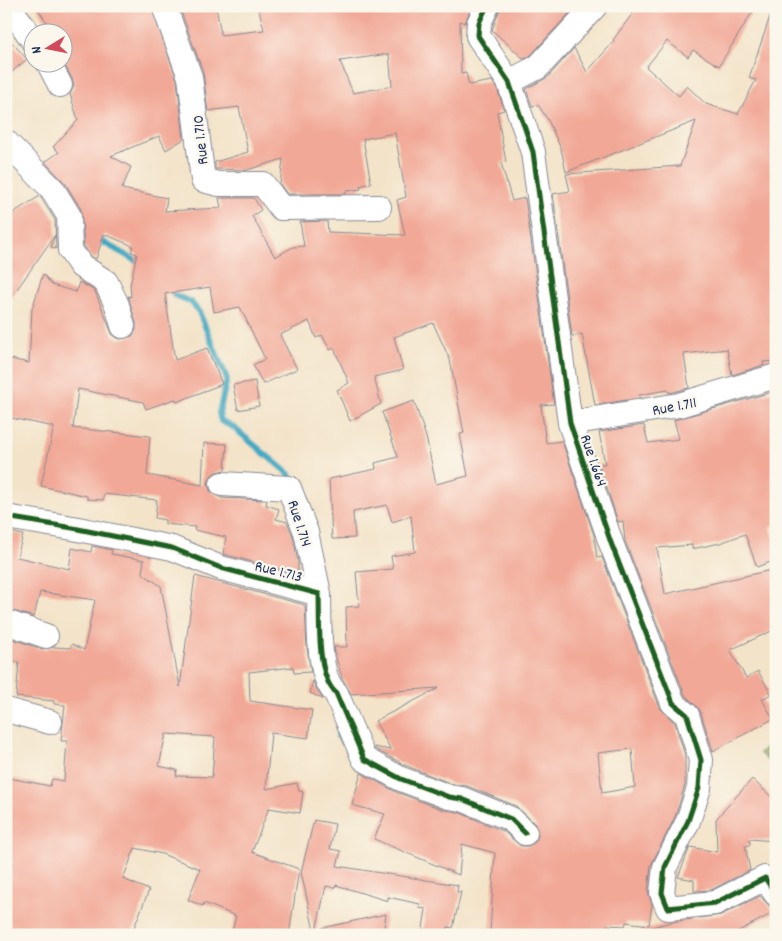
<svg xmlns="http://www.w3.org/2000/svg" width="782" height="941" viewBox="0 0 782 941" font-family="Dekko,sans-serif">
<rect width="100%" height="100%" fill="#fbf7ec"/>
<filter id="ink" filterUnits="userSpaceOnUse"><feTurbulence type="fractalNoise" baseFrequency=".02" numOctaves="2"/><feDisplacementMap in="SourceGraphic" scale="10" xChannelSelector="R" yChannelSelector="G"/><feConvolveMatrix kernelMatrix="1 2 1 2 8 2 1 2 1" color-interpolation-filters="sRGB"/></filter>
<filter id="wash" filterUnits="userSpaceOnUse"><feTurbulence type="fractalNoise" baseFrequency=".0096" numOctaves="4" result="noise"/><feDisplacementMap in="SourceGraphic" scale="20" xChannelSelector="R" yChannelSelector="G"/><feGaussianBlur stdDeviation="1.12" result="paint"/><feColorMatrix in="noise" values="0 0 0 0 0 0 0 0 0 0 0 0 0 0 0 0 0 1.4 0 .05"/><feComposite in="paint" operator="in"/></filter>
<g filter="url(#wash)">
<rect width="100%" height="100%" fill="#f3e3c8"/>
<!-- forest -->
<path fill="#8faa5c" stroke="#556c5d" d="M776,740V769L759,753Z"/>
<g fill="none" stroke-linecap="round" stroke-linejoin="round">
<!-- stream -->
<path stroke="#41a8c1" stroke-width="6" d="M101,241L143,265
M173,286L174,295L191,302L199,312L227,379L219,413L221,421L233,427L290,475L294,483
M331,634L333,656
M338,736L342,722"/>
</g>
<g id="blocks">
<!-- building -->
<path fill="#f2a896" fill-rule="evenodd" d="M36,6H151L177,80L184,139L166,150L159,136L111,156L131,167L122,189L167,198L165,211L221,208L219,198H254L261,210L252,216L275,257L293,247L304,246L300,222L327,221L328,232L405,235L397,200L406,197L395,133L363,139L371,183L360,186L361,189L346,191V194H287L280,184L283,159L247,170L215,169V162L248,152L239,107L208,111L203,72L179,6H216L221,35L264,30L258,6H327L328,10L412,8V6H472L465,23L460,21L461,74L466,73L469,85L492,81L497,88L504,110L497,112L506,162L501,163L512,201L525,198L554,404L541,405L546,443L562,441L594,535L597,558L602,557L660,708L675,723L685,755V785L675,817L651,865L648,891L652,905L649,925L626,922L625,926L607,925V935L490,933L495,853L462,844L459,875L374,839L385,814L352,805L361,773L396,792L444,810L458,812L503,831L521,846H529L535,842L538,836L535,824L516,806L467,786L452,784L407,766L375,749L374,747L391,750L375,721L439,688L351,694L342,678L336,658L334,647H347L346,607L359,606L356,572L393,569L391,556L415,552L411,516L392,522L387,505L353,512L355,538L332,539L329,479L376,469L375,463L398,457L382,412L414,401L426,437L436,484L468,476L460,434L464,433L450,360L433,323L394,337L403,370L374,377L381,404L350,421L337,390L349,383L334,348L330,350L322,335L316,338L309,321L280,335L297,369L263,384L253,365L265,359L240,307L214,312L210,287L165,294L175,360L207,348L222,384L177,402L175,399L146,409L143,402L78,389L73,428L150,436L147,475L202,485L204,443L227,444L225,470L216,472L211,476L208,483L210,491L221,498L267,500L266,505L279,509L276,519L287,522L293,536L298,563V574L223,554L226,537L194,530L195,527L165,524V520L155,518L157,500L104,494L103,500L87,499V496L41,486L54,427L6,417V358L29,363L32,309L43,274L52,285L76,292L79,282L95,291L113,336L120,339L132,336L136,330V323L128,296L131,297L130,285L137,254L131,252L133,246L104,234L96,259L91,256L84,246L81,209L65,183L45,162L59,152L53,147L78,120L70,94L74,86L72,79L62,60V32H53ZM389,54L392,86L353,93L340,61ZM632,749L635,787L602,793L598,753Z
M501,6H576L530,56L524,59L492,30Z
M638,6H756L719,66L693,50L688,57L667,41L646,67L679,96L687,86L706,104L738,114L756,80L749,78L773,8H776V361L763,362L764,365L732,375L727,349L684,354L689,388L669,393L668,390L639,395L640,398L595,405L582,334L572,336L553,194L570,191L566,174L680,166L696,121L566,172L561,149L548,120L538,105L532,106L526,89L548,77L574,48L587,72L614,41L613,40Z
M6,36L27,59L6,77Z
M40,196L55,220L56,249L51,247L55,235L6,305V217Z
M255,381L259,406L238,410L233,385Z
M772,392L776,404V426L772,427L776,441V525L770,526L776,542V560L757,567L745,534L720,543L692,549V545L657,548L665,594L776,569V629L730,650L746,678L758,671L771,694L762,699L773,719L713,751L700,710L685,695L625,541L623,521L618,522L599,464H605L599,432L644,425L648,443L679,439L674,420Z
M6,531L23,535L17,557L69,569L72,548L91,552L92,546L112,550L111,554L144,560L142,573L161,586L180,687L195,576L305,605L307,647L311,672L294,673L293,667L249,672L250,701L312,710L308,738L271,733L266,789L297,783L299,791L303,792L300,813L269,808L252,852L299,869L289,935H231L236,916L204,903L203,906L188,900L200,869L162,854L135,848L123,879L149,890L131,935H6V876L13,862L6,859V793L9,778L50,786L52,779L64,781L67,741H61L65,705L54,704V701L16,697L19,662H6V637L42,649L55,647L70,648L72,644L84,650L95,600L40,592L34,617L6,609ZM166,734L215,737L212,777L176,776L177,770L159,766Z
M313,681L317,690L323,699L310,693Z
M752,779L776,801V841L749,839L750,845L745,846L750,870L711,890L694,891V880L678,877L690,847L717,852L716,819Z
M314,820L335,824L330,849L341,851L337,866L458,885L457,892H461L453,928L448,927L446,935H422L426,909L419,908L420,904L388,897V901L336,885L335,888L326,886L315,935L301,872Z
M760,896L775,912L731,935H641V930L671,922L721,915Z
M386,914L383,935H323L322,928Z"/>
</g>
</g>
<g filter="url(#ink)">
<use href="#blocks" fill-opacity="0" stroke="#878993" stroke-width="1"/>
<g fill="none" stroke-linecap="round" stroke-linejoin="round">
<!-- street casing -->
<g stroke="#878993" stroke-width="26">
<path id="street" d="M9,6L32,39
M164,6L190,77L203,180L218,184H263L281,208L379,207
M487,6L479,23L478,36L509,82L533,152L570,423L611,543L673,703L687,715L701,760L699,788L688,821L665,867L662,893L668,908L715,903L765,878L776,894
M48,62L60,85
M509,82L538,67L595,6
M6,142L53,190L69,216L70,250L81,266L106,282L117,305L123,326
M570,423L679,405L776,376
M222,484L289,488L306,532L319,594
M6,517L73,528L172,548L221,568L319,594C320,619 316,676 336,693L364,759L401,779L449,797L462,799L511,819L525,833
M6,622L46,636
M6,710L50,722"/>
</g>
<!-- street -->
<use href="#street" stroke="#fff" stroke-width="24"/>
<!-- cycleway casing -->
<g stroke="#fbf7ec" stroke-width="8">
<path id="cycleway" d="M487,6L479,23L478,36L509,82L533,152L570,423L611,543L673,703L687,715L701,760L699,788L688,821L665,867L662,893L668,908L715,903L765,878L776,894
M6,517L73,528L172,548L221,568L319,594C320,619 316,676 336,693L364,759L401,779L449,797L462,799L511,819L525,833"/>
</g>
<!-- cycleway -->
<use href="#cycleway" stroke="#1b5e20" stroke-width="5"/>
</g>
</g>
<g text-anchor="middle" stroke-width="4.5" stroke-linejoin="round" paint-order="stroke">
<!-- street labels -->
<g font-size="16" fill="#1b2f5e" stroke="#fbf7ec">
<text transform="translate(199 140) rotate(-96)" y="6">Rue 1.710</text>
<text transform="translate(674 405) rotate(-11)" y="6">Rue 1.711</text>
<text transform="translate(595 460) rotate(71)" y="6">Rue 1.664</text>
<text transform="translate(301 523) rotate(72)" y="6">Rue 1.714</text>
<text transform="translate(279 570) rotate(14)" y="6">Rue 1.713</text>
</g>
</g>
<!-- margin -->
<rect width="782" height="941" fill="none" stroke="#fbf7ec" stroke-width="25"/>
<!-- north arrow -->
<g transform="translate(48 48) rotate(260)"><circle r="24" fill="#fbf7ec" stroke="#a1a7b3"/>
<path d="M0-4L9 19L0 12L-9 19Z" fill="#d1495b"/>
<text y="-8" font-size="14" font-weight="bold" text-anchor="middle" fill="#1b2f5e">N</text>
</g>
</svg>
